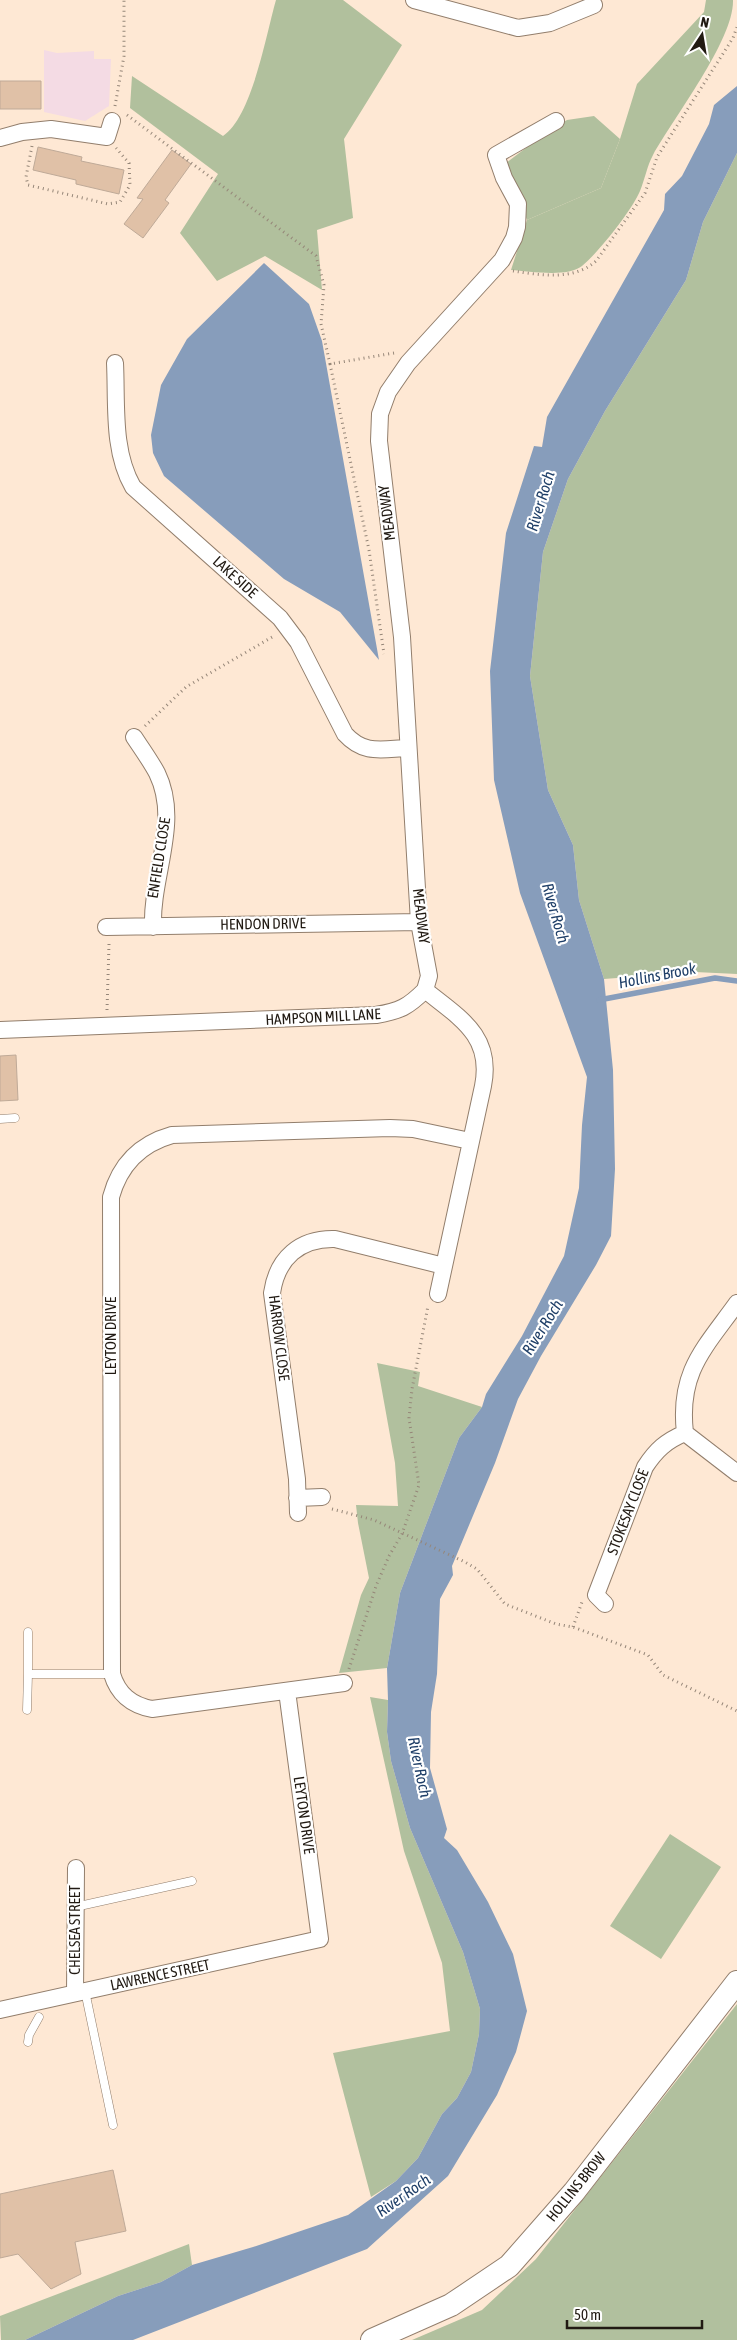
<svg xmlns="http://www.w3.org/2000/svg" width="737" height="2340" viewBox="0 0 737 2340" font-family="'Asap Condensed',sans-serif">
<rect width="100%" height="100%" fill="#fee8d4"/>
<!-- industrial -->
<path fill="#f4dbe4" d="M44,50L57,53L94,51V59H111L109,106L85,121L44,112Z"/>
<!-- green -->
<path fill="#b1c09e" d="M594,116L620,139L601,188L527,220L506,163L551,129L567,120Z
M737,153V974L695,972L604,979L579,900L573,845L548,790L530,676L543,552L568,479L605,411L686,280L703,222Z
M377,1363L420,1372L418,1386L482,1407L459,1438L400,1593L387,1668L339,1673L361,1595L369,1578L358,1523L356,1505L398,1506L395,1463Z
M370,1697L388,1700L387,1732L391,1761L410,1828L463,1952L480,2009L479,2034L471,2072L457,2098L442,2114L418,2158L396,2181L371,2197L333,2053L450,2031L442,1963L404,1851Z
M670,1834L721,1867L661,1959L610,1926Z
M737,2004V2340H412L482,2310L536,2259Z
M189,2244L192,2265L161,2282L118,2296L25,2340H1L0,2316Z"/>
<!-- forest -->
<path fill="#b1c09d" d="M276,0H343L402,45L344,139L353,218L317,230L322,290L265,256L217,281L180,233L218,174L130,108L132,76L223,136C252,117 266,35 276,0Z
M706,0H733C734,40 674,117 653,155C647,166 645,179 640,191C632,210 599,252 582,266C567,278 529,271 511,270L527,220L601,188L620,139L637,84L704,12Z"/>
<!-- water -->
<path fill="#879dbb" d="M737,86V153L703,222L686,280L605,411L568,479L543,552L530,676L548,790L573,845L579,900L604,979L613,1070L615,1169L611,1236L596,1265L541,1356L518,1399L495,1463L452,1566L453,1575L440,1599L437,1674L431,1712L430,1768L447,1829L444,1838L457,1850L488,1902L513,1954L527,2011L516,2052L497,2095L448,2176L367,2249L133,2340H25L118,2296L161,2282L192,2265L253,2247L348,2215L396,2181L418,2158L442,2114L457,2098L471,2072L479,2034L480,2009L463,1952L410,1828L391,1761L387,1732L388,1700L387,1668L400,1593L459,1438L482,1407L486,1394L522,1336L564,1256L579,1188L582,1125L587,1077L520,893L494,780L490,671L506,533L534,446L542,447L547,417L664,210L665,194L682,176L709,124L714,105Z
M264,263L309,304L322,341L379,660L340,612L284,579L164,476L153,453L151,435L161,385L187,339Z"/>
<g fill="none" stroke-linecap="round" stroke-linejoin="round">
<!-- stream -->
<path stroke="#879dbb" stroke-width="5.5" d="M599,1000L715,978L737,981"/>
</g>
<!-- building -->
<path fill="#e0c1a7" stroke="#bfaa98" d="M0,81H41V109H0Z
M38,147L82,157L81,161L124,170L119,194L76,184V180L33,170Z
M172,150L191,164L165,200L169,203L143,238L124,224L143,199L137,198Z
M16,1055L18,1100L0,1101V1056Z
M113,2170L126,2231L75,2242L81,2274L51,2289L18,2254L0,2258V2194Z"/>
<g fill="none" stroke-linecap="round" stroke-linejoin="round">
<!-- lane casing -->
<g stroke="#927e6c" stroke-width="9">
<path id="lane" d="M0,1119L15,1118
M28,1632V1674H112
M27,1710L28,1674
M75,1907L192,1881
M85,1991L113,2125
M28,2042L29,2035L39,2017"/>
</g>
<!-- street casing -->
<g stroke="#927e6c" stroke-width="18">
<path id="street" d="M414,0L518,28L550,23L594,5
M0,138L22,132L51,129L107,137L112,121
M115,363C117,403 112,451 133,487L280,618L298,642L345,734C364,755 382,749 407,748
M134,737C142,749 150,760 157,773C181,822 151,875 153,927
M106,927L419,922
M425,990L429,976L419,922L402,637L379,441L380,414L388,392L408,363L502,260L514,238L517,227L518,204L504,178L496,155L556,121
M425,990C460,1018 493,1036 483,1086L438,1294
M0,1030L376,1015C400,1011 408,1007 425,990
M737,1303C704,1349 678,1372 685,1433L737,1473
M297,1498L322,1497
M298,1513L297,1479L272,1293C277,1258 300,1238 335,1239L444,1266
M605,1604L596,1595L645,1467C656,1450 666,1441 685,1433
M344,1683L152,1709C131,1705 118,1694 112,1674L111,1197C120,1164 140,1144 172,1135L390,1128L413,1129L470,1141
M75,1993L76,1868
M0,2010L320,1939L287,1691"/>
</g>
<!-- secondary casing -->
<g stroke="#927e6c" stroke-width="24">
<path id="secondary" d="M372,2340L451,2305L509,2266L574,2192L737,1982"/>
</g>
<!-- path -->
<path stroke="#958678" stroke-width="3" stroke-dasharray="1 4" stroke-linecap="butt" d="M115,106L124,56V0
M127,115L316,256L324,285L321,324L330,364L394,353
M32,146L26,177L28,185L108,204L120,202L130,185L129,163L116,148
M513,271C540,275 574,281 596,261L645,193L657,157L733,38L737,27
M330,364L369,550L384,654
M145,726L186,687L274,636
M107,1010L109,944
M332,1509L374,1520L465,1562L477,1569L505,1604L556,1624L573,1627L648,1655L663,1675L737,1711
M573,1627L582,1602
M349,1669L376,1586L389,1556L402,1534L419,1485L409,1418L412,1389L428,1306"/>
<!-- lane -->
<use href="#lane" stroke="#fff" stroke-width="8"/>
<!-- street -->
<use href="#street" stroke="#fff" stroke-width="16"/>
<!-- secondary -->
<use href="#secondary" stroke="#fff" stroke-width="22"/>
</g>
<g text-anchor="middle" stroke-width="4.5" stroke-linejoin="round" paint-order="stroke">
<!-- street labels -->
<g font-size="15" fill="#211a13" stroke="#fff">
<text transform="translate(387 513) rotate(-97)" y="5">MEADWAY</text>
<text transform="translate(235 577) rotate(42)" y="5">LAKE SIDE</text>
<text transform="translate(159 858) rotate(-81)" y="5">ENFIELD CLOSE</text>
<text transform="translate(421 916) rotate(83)" y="5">MEADWAY</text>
<text transform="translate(263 924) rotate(-1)" y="5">HENDON DRIVE</text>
<text transform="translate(323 1017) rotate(-3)" y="5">HAMPSON MILL LANE</text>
<text transform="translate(111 1336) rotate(-90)" y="5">LEYTON DRIVE</text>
<text transform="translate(279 1338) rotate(83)" y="5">HARROW CLOSE</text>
<text transform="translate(628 1512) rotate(-69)" y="5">STOKESAY CLOSE</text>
<text transform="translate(304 1815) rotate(82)" y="5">LEYTON DRIVE</text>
<text transform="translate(75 1930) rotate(-90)" y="5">CHELSEA STREET</text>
<text transform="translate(160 1975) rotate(-12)" y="5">LAWRENCE STREET</text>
<text transform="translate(576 2187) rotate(-51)" y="5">HOLLINS BROW</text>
</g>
<!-- water labels -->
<g font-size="16" font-style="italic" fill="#1f3f68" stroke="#fff">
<text transform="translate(540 501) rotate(-73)" y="6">River Roch</text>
<text transform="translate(556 913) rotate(74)" y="6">River Roch</text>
<text transform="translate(657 975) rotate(-11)" y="6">Hollins Brook</text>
<text transform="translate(542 1327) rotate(-58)" y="6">River Roch</text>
<text transform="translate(420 1767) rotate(78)" y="6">River Roch</text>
<text transform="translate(403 2195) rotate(-35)" y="6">River Roch</text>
</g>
</g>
<!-- north arrow -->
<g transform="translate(702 35) rotate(12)" stroke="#ffffff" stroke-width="4" paint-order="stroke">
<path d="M0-4L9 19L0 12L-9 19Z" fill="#211a13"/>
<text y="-8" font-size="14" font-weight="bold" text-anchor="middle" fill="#211a13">N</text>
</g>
<!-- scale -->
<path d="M567 2320v8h135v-8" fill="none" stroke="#211a13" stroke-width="2.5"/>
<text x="574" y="2320" font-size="15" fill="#211a13" stroke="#ffffff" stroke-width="4" paint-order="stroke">50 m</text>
</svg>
